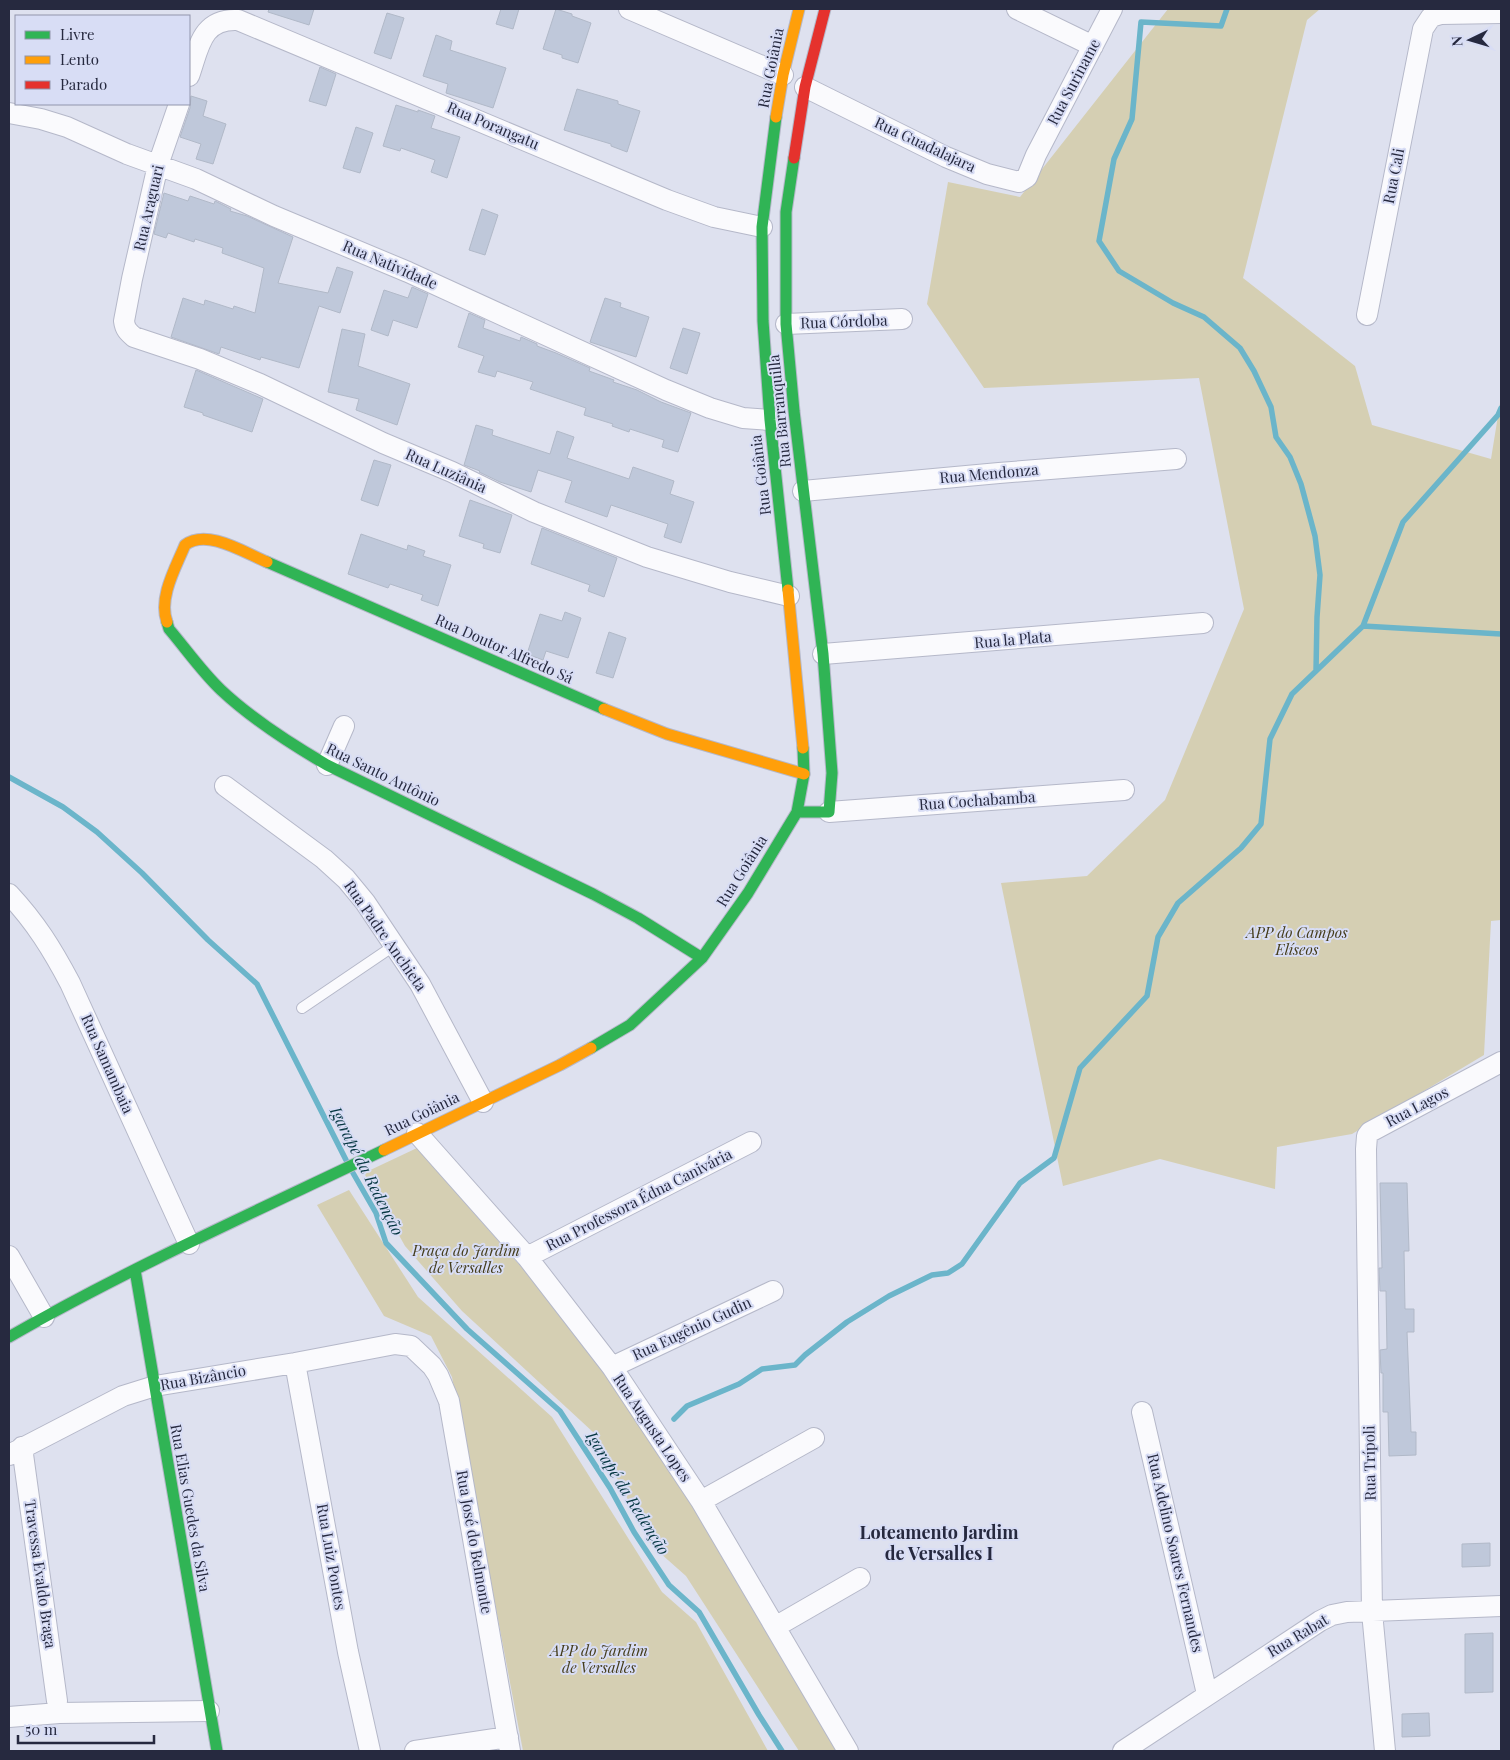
<svg xmlns="http://www.w3.org/2000/svg" width="1510" height="1760" viewBox="0 0 1510 1760" font-family="'Playfair Display',serif">
<rect width="100%" height="100%" fill="#dee1ef"/>
<!-- green -->
<path fill="#d5cfb3" d="M1168,9H1320L1307,20L1243,278L1355,366L1372,425L1491,459L1501,397V920L1491,921L1484,1055L1352,1134L1277,1147L1275,1189L1160,1159L1063,1186L1001,883L1087,876L1165,800L1244,609L1199,378L984,388L927,304L948,182L1020,197Z
M417,1148L523,1269L650,1431L839,1751H799L686,1576L651,1545L594,1433L462,1311L405,1246L364,1173Z
M349,1190L418,1297L552,1417L662,1592L696,1622L768,1751H523L452,1377L431,1336L384,1316L317,1205Z"/>
<g fill="none" stroke-linecap="round" stroke-linejoin="round">
<!-- stream -->
<path stroke="#6bb5ca" stroke-width="5.5" d="M1227,9L1221,26L1141,22L1132,119L1114,159L1099,241L1119,271L1173,303L1204,317L1240,348L1254,371L1271,407L1276,437L1290,457L1301,484L1315,536L1320,575L1317,617L1316,671
M1363,626L1501,634
M9,777L63,807L97,832L142,873L208,940L257,984L346,1160
M353,1173L376,1213L386,1243L467,1329L560,1411L610,1488L634,1532L669,1585L699,1612L759,1715L782,1751
M674,1419L687,1406L739,1384L762,1369L795,1365L805,1355L847,1322L889,1296L932,1275L948,1273L962,1264L1020,1183L1054,1158L1080,1068L1147,996L1158,937L1178,903L1241,848L1261,824L1270,739L1292,694L1363,626L1403,522L1498,415L1501,408"/>
</g>
<!-- building -->
<path fill="#bfc8da" stroke="#b1b9c8" d="M269,9H314L309,25L268,12Z
M501,9H519L513,29L496,24Z
M556,9L572,14V16L591,23L578,63L562,58V55L543,49Z
M387,13L404,18L391,59L374,53Z
M436,35L452,41L450,50L506,68L493,108L446,93L448,84L423,76Z
M320,67L336,74L326,106L309,101Z
M577,89L618,101V104L640,111L627,152L611,146V144L564,130Z
M191,96L207,101L203,116L226,124L213,164L196,159L201,144L180,137L190,108Z
M396,105L418,112V110L435,116L431,128L460,137L447,178L431,172L435,160L401,148L400,151L383,146Z
M356,127L373,133L360,173L343,168Z
M164,193L188,201L190,196L214,204L215,201L231,209L230,211L247,216L293,237L278,283L328,293L337,267L353,272L340,313L319,306L299,368L261,357L260,360L221,347L219,354L171,337L183,298L204,305L205,300L233,309L234,306L255,313L264,268L222,253L223,248L195,239L194,242L168,233L166,238L154,234Z
M482,209L498,215L485,255L469,250Z
M412,287L428,294L417,328L393,320L388,336L371,330L384,290L408,298Z
M605,298L621,303L620,307L649,317L636,357L590,342Z
M469,313L485,320L483,328L520,341L521,337L537,344V346L556,353L590,368L589,371L614,380L613,382L637,390L661,402L691,413L678,452L662,447L664,440L630,429L629,432L612,426L613,424L584,415L586,408L530,389L533,382L497,371L495,377L478,372L484,356L458,347Z
M683,328L700,333L687,374L670,368Z
M342,329L365,334L358,366L410,384L397,425L356,410L359,399L328,392Z
M196,370L263,399L252,432L203,415V413L184,407Z
M476,425L493,430L492,435L550,454L557,431L574,437L567,458L629,479L633,467L674,481L670,494L694,502L681,543L664,537L668,524L611,505L607,517L565,502L572,481L538,470L531,492L500,482L479,472L480,471L464,465Z
M374,460L391,465L378,506L361,500Z
M470,500L512,515L500,553L483,548L484,544L459,536Z
M542,528L617,558L604,597L588,591L590,585L531,564Z
M361,534L407,550L408,545L425,551L423,556L451,565L438,606L421,600L423,595L390,584L388,588L348,574Z
M565,612L581,618L568,658L546,651L543,660L527,654L540,614L562,621Z
M609,632L626,638L613,678L596,673Z
M1380,1183H1407L1409,1251H1404L1405,1309H1414V1332H1407L1411,1432H1416V1455L1389,1456L1388,1412H1383V1373H1381L1380,1350L1387,1349L1386,1291H1380L1379,1268H1382Z
M1490,1543V1566L1462,1567V1544Z
M1493,1633V1692L1465,1693V1634Z
M1429,1713L1430,1736L1402,1737V1714Z"/>
<g fill="none" stroke-linecap="round" stroke-linejoin="round">
<!-- lane casing -->
<g stroke="#b5b8c9" stroke-width="12">
<path id="lane" d="M302,1008L395,945"/>
</g>
<!-- street casing -->
<g stroke="#b5b8c9" stroke-width="22">
<path id="street" d="M629,9L783,75
M1017,9L1093,46
M189,76C199,48 201,18 238,20L667,200L714,217L762,227
M805,87L946,157L987,174L1019,182L1027,177L1036,155L1112,9
M179,104L158,165L132,279L124,321C125,329 128,332 134,337L200,359L260,384L383,443L452,472L534,512L647,557L730,582L789,596
M9,113L41,119L67,127L127,154L196,179L274,216L408,272L666,390L710,408L743,418L770,420
M1367,315L1423,29L1431,17L1441,14L1501,13
M786,324L902,319
M803,491L999,473L1176,459
M823,654L1203,623
M327,765L344,726
M225,786L324,859L346,879L365,902L420,984L483,1102
M829,812L1124,790
M9,894C36,923 52,949 70,983L189,1244
M417,1133L527,1257L612,1367L701,1501L848,1751
M9,1256L44,1317
M527,1257L751,1142
M295,1363L348,1652L370,1751
M612,1367L773,1291
M1142,1412L1207,1694
M22,1447L57,1701
M9,1455L123,1396L155,1386L295,1363L395,1344L411,1346L432,1366L438,1375L449,1401L510,1751
M701,1501L814,1438
M775,1627L860,1578
M9,1717L59,1713L209,1711
M415,1751L508,1737
M1123,1751L1320,1621L1332,1615L1347,1612L1501,1606
M1385,1751L1372,1612L1366,1149L1367,1136L1370,1132L1501,1062"/>
</g>
<!-- fast casing -->
<g stroke="#b5b8c9" stroke-width="13">
<path id="fast" d="M776,117L762,227L763,321L770,420L788,590
M794,158L786,212V324L794,411L823,654L832,773L829,812H797
M267,562L604,709
M167,622L169,629C186,649 202,672 221,690C253,720 289,743 327,765L593,894L638,918L702,958
M591,1048L630,1025L702,958L748,893L797,812L804,774L803,748
M135,1270L217,1751
M9,1337C129,1268 259,1210 384,1150"/>
</g>
<!-- slow casing -->
<g stroke="#b5b8c9" stroke-width="13">
<path id="slow" d="M776,117L783,75L799,9
M788,590L803,748
M167,622C158,598 176,567 185,545C207,528 245,553 267,562
M604,709L667,734L804,774
M384,1150L560,1065L591,1048"/>
</g>
<!-- jam casing -->
<g stroke="#b5b8c9" stroke-width="13">
<path id="jam" d="M794,158L805,87L825,9"/>
</g>
<!-- lane -->
<use href="#lane" stroke="#fafafd" stroke-width="10"/>
<!-- street -->
<use href="#street" stroke="#fafafd" stroke-width="20"/>
<!-- fast -->
<use href="#fast" stroke="#30b455" stroke-width="11"/>
<!-- slow -->
<use href="#slow" stroke="#ff9f0a" stroke-width="11"/>
<!-- jam -->
<use href="#jam" stroke="#e5322d" stroke-width="11"/>
</g>
<g text-anchor="middle" stroke-width="4" stroke-linejoin="round" paint-order="stroke">
<!-- street labels -->
<g font-size="15" fill="#26293f" stroke="#d8ddf5">
<text transform="translate(771 68) rotate(-79)" y="5">Rua Goiânia</text>
<text transform="translate(1074 82) rotate(-62)" y="5">Rua Suriname</text>
<text transform="translate(493 126) rotate(23)" y="5">Rua Porangatu</text>
<text transform="translate(925 145) rotate(25)" y="5">Rua Guadalajara</text>
<text transform="translate(1394 176) rotate(-79)" y="5">Rua Cali</text>
<text transform="translate(149 208) rotate(-77)" y="5">Rua Araguari</text>
<text transform="translate(390 265) rotate(23)" y="5">Rua Natividade</text>
<text transform="translate(844 322) rotate(-2)" y="5">Rua Córdoba</text>
<text transform="translate(780 411) rotate(-96)" y="5">Rua Barranquilla</text>
<text transform="translate(446 471) rotate(24)" y="5">Rua Luziânia</text>
<text transform="translate(989 474) rotate(-5)" y="5">Rua Mendonza</text>
<text transform="translate(761 475) rotate(-97)" y="5">Rua Goiânia</text>
<text transform="translate(1013 640) rotate(-5)" y="5">Rua la Plata</text>
<text transform="translate(504 649) rotate(24)" y="5">Rua Doutor Alfredo Sá</text>
<text transform="translate(383 775) rotate(26)" y="5">Rua Santo Antônio</text>
<text transform="translate(977 801) rotate(-4)" y="5">Rua Cochabamba</text>
<text transform="translate(742 871) rotate(-58)" y="5">Rua Goiânia</text>
<text transform="translate(385 936) rotate(55)" y="5">Rua Padre Anchieta</text>
<text transform="translate(107 1064) rotate(66)" y="5">Rua Samambaia</text>
<text transform="translate(1417 1107) rotate(-28)" y="5">Rua Lagos</text>
<text transform="translate(422 1114) rotate(-26)" y="5">Rua Goiânia</text>
<text transform="translate(639 1200) rotate(-27)" y="5">Rua Professora Édna Canivária</text>
<text transform="translate(692 1329) rotate(-25)" y="5">Rua Eugênio Gudin</text>
<text transform="translate(203 1378) rotate(-10)" y="5">Rua Bizâncio</text>
<text transform="translate(652 1428) rotate(56)" y="5">Rua Augusta Lopes</text>
<text transform="translate(1370 1463) rotate(-91)" y="5">Rua Trípoli</text>
<text transform="translate(190 1508) rotate(80)" y="5">Rua Elias Guedes da Silva</text>
<text transform="translate(474 1542) rotate(80)" y="5">Rua José do Belmonte</text>
<text transform="translate(1175 1553) rotate(77)" y="5">Rua Adelino Soares Fernandes</text>
<text transform="translate(331 1557) rotate(80)" y="5">Rua Luiz Pontes</text>
<text transform="translate(40 1574) rotate(82)" y="5">Travessa Evaldo Braga</text>
<text transform="translate(1298 1636) rotate(-31)" y="5">Rua Rabat</text>
</g>
<!-- park labels -->
<g font-size="15" font-style="italic" fill="#443c1a" stroke="#d8ddf5">
<text x="1297" y="938">APP do Campos<tspan x="1297" dy="17">Elíseos</tspan></text>
<text x="466" y="1256">Praça do Jardim<tspan x="466" dy="17">de Versalles</tspan></text>
<text x="599" y="1656">APP do Jardim<tspan x="599" dy="17">de Versalles</tspan></text>
</g>
<!-- water labels -->
<g font-size="16" font-style="italic" fill="#053641" stroke="#d8ddf5">
<text transform="translate(367 1171) rotate(63)" y="6">Igarapé da Redenção</text>
<text transform="translate(628 1493) rotate(58)" y="6">Igarapé da Redenção</text>
</g>
<!-- quarter labels -->
<g font-size="18" font-weight="bold" fill="#26293f" stroke="#d8ddf5">
<text x="939" y="1539">Loteamento Jardim<tspan x="939" dy="21">de Versalles I</tspan></text>
</g>
</g>
<!-- border -->
<rect width="1510" height="1760" fill="none" stroke="#26293f" stroke-width="20"/>
<!-- legend -->
<rect x="15" y="15" width="175" height="90" fill="#d8ddf5" stroke="#9195ac"/>
<rect x="25" y="31" width="25" height="8" fill="#30b455" stroke="#9195ac"/>
<text x="60" y="40" font-size="15" fill="#26293f">Livre</text>
<rect x="25" y="56" width="25" height="8" fill="#ff9f0a" stroke="#9195ac"/>
<text x="60" y="65" font-size="15" fill="#26293f">Lento</text>
<rect x="25" y="81" width="25" height="8" fill="#e5322d" stroke="#9195ac"/>
<text x="60" y="90" font-size="15" fill="#26293f">Parado</text>
<!-- north arrow -->
<g transform="translate(1470 40) rotate(265)" stroke="#d8ddf5" stroke-width="4" paint-order="stroke">
<path d="M0-4L9 19L0 12L-9 19Z" fill="#26293f"/>
<text y="-8" font-size="14" font-weight="bold" text-anchor="middle" fill="#26293f">N</text>
</g>
<!-- scale -->
<path d="M18 1735v8h136v-8" fill="none" stroke="#26293f" stroke-width="2.5"/>
<text x="25" y="1735" font-size="15" fill="#26293f" stroke="#d8ddf5" stroke-width="4" paint-order="stroke">50 m</text>
</svg>
